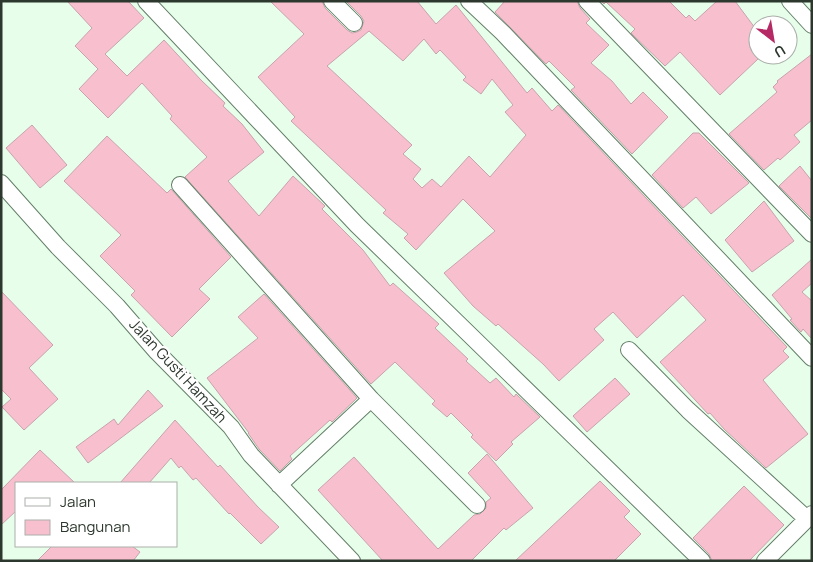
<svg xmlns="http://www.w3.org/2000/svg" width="813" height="562" viewBox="0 0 813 562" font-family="Manrope,sans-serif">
<rect width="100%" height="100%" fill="#e7ffea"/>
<!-- building -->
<path fill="#f8c0cf" stroke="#c8a2ad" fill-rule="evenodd" d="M67,1H128L144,18L105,54L127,76L164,40L201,80L225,103L223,106L242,124L264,152L228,181L259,216L293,176L325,206L322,209L363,250L390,286L393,283L439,324L435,328L468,359L466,361L490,383L496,378L514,397L516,394L540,417L511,442L513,444L496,461L471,437L473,435L451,413L447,417L432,404L435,401L395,362L371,384L185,177L207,157L170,119L172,116L142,83L108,118L79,89L98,69L75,46L92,28Z
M270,1H322L325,8L347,30L352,33L357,32L361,30L364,21L361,16L346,1H417L436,24L456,5L527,93L532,88L552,111L558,105L787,347L783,351L789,357L763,380L808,434L766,468L724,429L710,413L708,414L660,362L706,320L683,295L637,338L613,312L594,329L604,340L559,381L543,364L498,324L496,326L473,306L444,273L495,231L463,199L416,250L404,238L408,234L383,213L386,210L291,121L295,117L258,77L304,34ZM369,31L403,61L424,39L436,54L440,50L466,77L463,80L481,94L492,79L513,105L505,112L526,135L490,177L469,156L441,187L432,179L422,188L413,179L421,169L403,154L412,145L327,66Z
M505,1H577L580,8L590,19L586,23L609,45L591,63L612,81L631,104L643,92L668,117L632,154L571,90L575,87L549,61L546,64L495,12Z
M601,1H669L686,18L689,15L695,21L717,1H735L758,32V59L720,95L680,52L665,66L631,33L635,29L606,2L604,4Z
M812,54V120L794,135L800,142L780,160L778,158L764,170L729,134L777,92L773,87L778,82L777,81Z
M32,125L67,165L40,188L6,148Z
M693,133H699L749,183L711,214L696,197L683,208L652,175Z
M107,136L167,193L171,189L231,257L199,289L210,299L172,337L131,295L135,291L100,256L121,235L64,181Z
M800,166L812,181V219L779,186Z
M764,201L794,241L752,272L725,240Z
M812,259V283L802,292L812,301V339L803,329L801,332L790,320L792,319L772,295Z
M1,291L53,345L29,368L58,399L24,430L2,407L11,399L1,389Z
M264,294L357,398L332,422L330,420L290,456L292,459L280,471L259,449L248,433H249L207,378L258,338L238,317Z
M615,378L630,394L587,432L573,416Z
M148,390L163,406L88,463L76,447L114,419L118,425Z
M175,420L218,467L220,465L258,507L279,527L261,544L230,513L229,514L196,478L193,480L181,466L179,468L171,458L149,483H120Z
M40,450L75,483H16V511L1,525V490Z
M487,454L533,508L506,530L504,528L471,561H383L318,490L354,457L438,549L474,515L480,514L486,508V502L491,498L468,473Z
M600,481L630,511L624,517L641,534L614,561H515Z
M744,486L784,525L749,561H712L709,554L693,538Z
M52,546H132L140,552L133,561H37Z"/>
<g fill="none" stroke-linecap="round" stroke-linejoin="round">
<!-- street casing -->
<g stroke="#647f68" stroke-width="18">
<path id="street" d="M146,1L357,225L702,561
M332,1L354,23
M469,1L503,33L812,358
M587,1L812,234
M790,1L812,25
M1,183L58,247L117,306L157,352L231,427L251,455L352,561
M180,185L371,399L477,505
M629,350L688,410L807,519
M279,485L371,399
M765,561L812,514"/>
</g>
<!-- street -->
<use href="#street" stroke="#fff" stroke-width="16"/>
</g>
<g text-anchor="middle" stroke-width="4.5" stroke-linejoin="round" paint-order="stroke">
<!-- street labels -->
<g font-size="15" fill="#2c372d" stroke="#fff">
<text transform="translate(178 371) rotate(47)" y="5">Jalan Gusti Hamzah</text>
</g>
</g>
<!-- border -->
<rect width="813" height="562" fill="none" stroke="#2c372d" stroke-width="5"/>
<!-- legend -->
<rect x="15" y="482" width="162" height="65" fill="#ffffff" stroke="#abafab"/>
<rect x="25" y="498" width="25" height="8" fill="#ffffff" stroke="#abafab"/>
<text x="60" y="507" font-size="15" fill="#2c372d">Jalan</text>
<rect x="25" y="520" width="25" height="15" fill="#f8c0cf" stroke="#abafab"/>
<text x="60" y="532" font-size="15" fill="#2c372d">Bangunan</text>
<!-- north arrow -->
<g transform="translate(773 40) rotate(149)"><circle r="24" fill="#ffffff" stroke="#abafab"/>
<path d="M0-4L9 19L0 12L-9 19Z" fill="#b52a65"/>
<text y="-8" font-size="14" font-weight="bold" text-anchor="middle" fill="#2c372d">U</text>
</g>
</svg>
